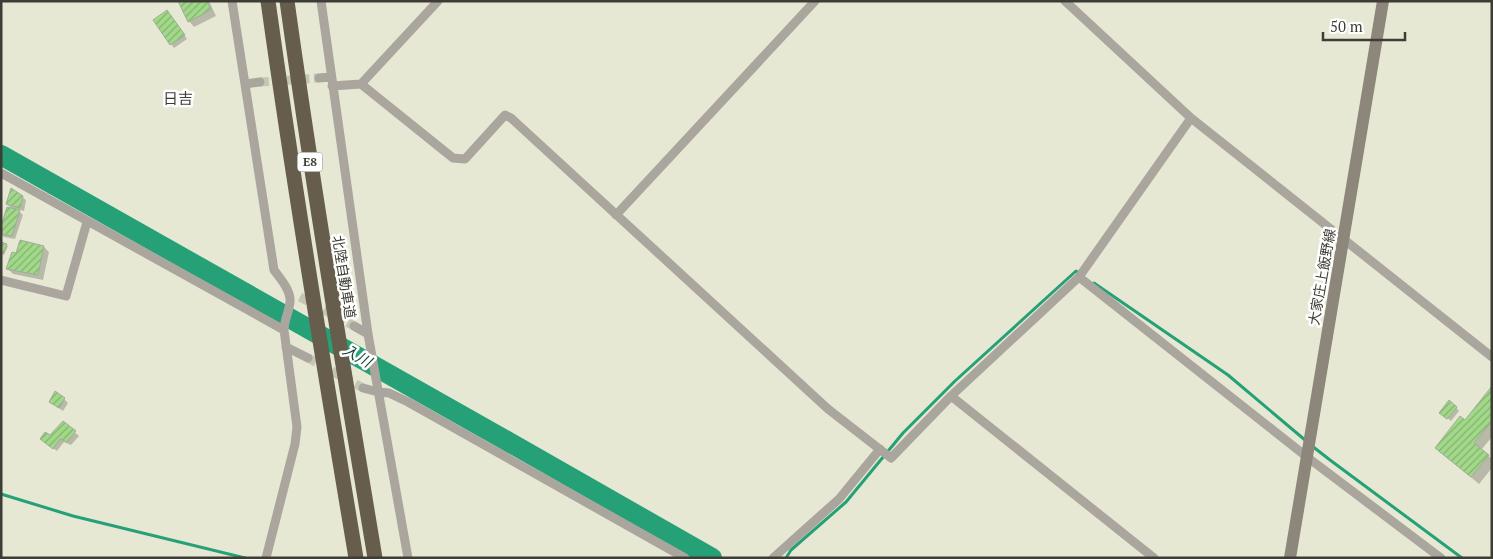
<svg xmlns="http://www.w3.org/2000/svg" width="1493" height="559" viewBox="0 0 1493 559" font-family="'PT Serif','Noto Sans JP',serif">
<defs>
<pattern id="building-hatch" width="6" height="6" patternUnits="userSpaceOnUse" patternTransform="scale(1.25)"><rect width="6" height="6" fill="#a1d989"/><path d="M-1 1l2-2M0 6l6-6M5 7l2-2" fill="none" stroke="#84b171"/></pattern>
</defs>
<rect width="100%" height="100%" fill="#e7e8d4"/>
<!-- shadow -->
<path fill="#0003" d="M179,1H209L216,16L194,27L189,21Z
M170,15L187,39L174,48L154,20Z
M22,197L26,200L24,211L17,209L23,215L15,239L4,237L1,234L13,210L7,204Z
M1,243L8,246L4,255L1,254Z
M44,247L49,252L43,280L13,274L8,269L17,254Z
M1492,388V437L1481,450L1492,459V468L1479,484L1444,455L1465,422Z
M64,399L68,403L63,411L50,402Z
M1456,407L1459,411L1451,421L1445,416Z
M63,423L79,436L71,445L64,442L57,451L45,442Z"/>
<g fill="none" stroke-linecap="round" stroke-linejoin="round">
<!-- stream -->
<path stroke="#25a077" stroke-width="3" d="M1094,283L1228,375L1305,440
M1312,446L1330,460L1462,558
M1,494L73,516L245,558
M786,558L791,550L846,502L903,433L955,381L1076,271L1080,274"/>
<!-- river -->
<path stroke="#25a077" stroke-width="20" d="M1,155C238,290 476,422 712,558"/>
</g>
<!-- building -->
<path fill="url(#building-hatch)" stroke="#a1ac9c" d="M178,1H207L211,10L188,22Z
M167,10L185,35L170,45L153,20Z
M11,188L23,196L20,208L6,204Z
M7,207L20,210L12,236L1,234V226Z
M20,240L44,246L38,275L6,269L12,252L16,253Z
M1,242L7,244L3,254L1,253Z
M1492,386V421L1474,443L1489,455L1471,477L1435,448L1460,416L1465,420Z
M55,391L65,398L59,408L49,402Z
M1449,400L1457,407L1447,419L1439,413Z
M63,421L76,431L67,442L60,439L53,449L40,439L45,432L50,435Z"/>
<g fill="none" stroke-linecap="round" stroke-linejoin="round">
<!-- street-tunnel -->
<path stroke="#c5c6b4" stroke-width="9" stroke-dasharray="9 4.5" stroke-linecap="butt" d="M260,82L319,78
M300,297L354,326
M308,358L363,388"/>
<!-- street -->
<path stroke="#aaa69e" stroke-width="9" d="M232,1L274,270C281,279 291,291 290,302C289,312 284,321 284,330
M321,1L368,334L408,558
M1065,1L1191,118
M319,78L331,77
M245,84L260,82
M361,84L453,158L465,159L505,115L511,118L828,409L891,458L951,396L1079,277L1307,457L1441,558
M332,86L361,84L438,1
M1,173L284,330L297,427L295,444L266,558
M616,215L815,1
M1079,277L1191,118L1492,357
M1,280L66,296L87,222
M354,326L368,334
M286,347L308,358
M363,388L378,392L389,393L408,402L685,558
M951,396L1154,558
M773,558L839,499L880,449"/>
<!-- secondary -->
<path stroke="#8d867b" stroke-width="12" d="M1290,558L1383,1"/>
<!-- highway -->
<path stroke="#675d4d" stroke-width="15" d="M268,1C294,187 325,373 356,558
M287,1C313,187 344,372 375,558"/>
</g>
<g text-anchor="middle" stroke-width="5" stroke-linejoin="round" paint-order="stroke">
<!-- shield labels -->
<rect fill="#fff" stroke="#777772" stroke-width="1" x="297.5" y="152.5" width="25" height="19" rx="4"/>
<g font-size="12" font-weight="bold" fill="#3d3d35">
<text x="310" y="166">E8</text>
</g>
<!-- street labels -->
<g font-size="14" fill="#3d3d35" stroke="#fff">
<text transform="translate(344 277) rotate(81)" y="5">北陸自動車道</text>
<text transform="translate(1322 277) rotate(-80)" y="5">大家庄上飯野線</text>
</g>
<!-- neighbourhood labels -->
<g font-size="15" fill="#3d3d35" stroke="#fff">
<text x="178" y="104">日吉</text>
</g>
<!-- water labels -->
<g font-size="15" font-style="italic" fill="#1a4a38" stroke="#fff">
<text transform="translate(357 356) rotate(30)" y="5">入川</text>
</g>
</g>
<!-- border -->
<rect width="1493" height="559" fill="none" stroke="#3d3d35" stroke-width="5"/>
<!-- scale -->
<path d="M1323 32v8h82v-8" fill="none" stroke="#3d3d35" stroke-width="2.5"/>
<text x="1330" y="32" font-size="15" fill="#3d3d35" stroke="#ffffff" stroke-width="4" paint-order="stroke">50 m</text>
</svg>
